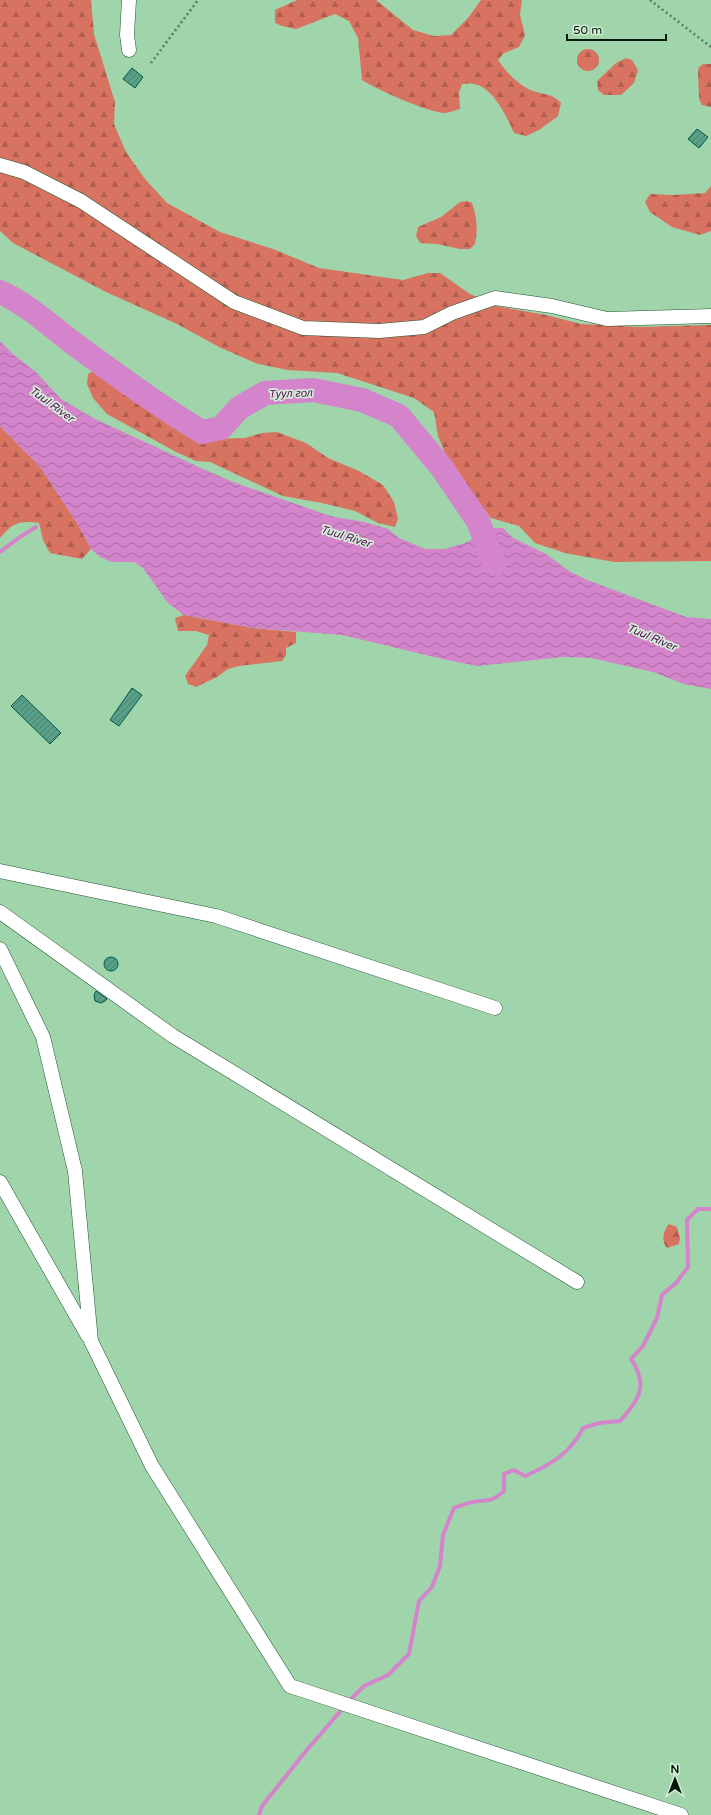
<svg xmlns="http://www.w3.org/2000/svg" width="711" height="1815" viewBox="0 0 711 1815" font-family="'Varela Round',sans-serif">
<defs>
<pattern id="forest-firs" width="22" height="20" patternUnits="userSpaceOnUse"><rect width="22" height="20" fill="#d97361"/><path d="M5 1l3.5 6h-7zM16 11l3.5 6h-7z" fill="#ae5d4e"/></pattern>
<pattern id="water-waves" width="16" height="10" patternUnits="userSpaceOnUse"><rect width="16" height="10" fill="#d384ca"/><path d="M0 5q4-4 8 0t8 0" fill="none" stroke="#a96ba2"/></pattern>
<pattern id="building-hatch" width="6" height="6" patternUnits="userSpaceOnUse"><rect width="6" height="6" fill="#5aa089"/><path d="M-1 1l2-2M0 6l6-6M5 7l2-2" fill="none" stroke="#48816e"/></pattern>
</defs>
<rect width="100%" height="100%" fill="#a0d4ab"/>
<!-- forest -->
<path fill="url(#forest-firs)" d="M0,0H91L94,34L115,102L114,124L126,152L145,179L167,203L220,232L273,249L319,268L403,280L428,273H440L470,294L496,306L546,315L581,324L640,327L711,325V561L614,562L565,553L535,543L519,526L491,518L471,493L450,465L438,436L434,412L414,398L337,373L288,370L258,364L219,347L177,324L106,292L13,243L0,231Z
M297,0H376L413,30L434,36L451,35L468,18L481,0H522L520,15L525,35L519,47L504,53L498,60C507,73 518,85 533,91C544,95 552,93 561,103L558,116L539,130L526,136L514,133C507,117 493,87 474,84C470,83 466,84 462,84L459,93L460,109C455,110 449,113 444,113C425,111 380,91 362,80L358,38L349,21L335,14L296,29L282,26L275,23V10Z
M577 60a11 11 0 1 1 22 0a11 11 0 1 1-22 0Z
M626,58L632,60L638,70L634,83L621,95H604L598,90L597,81L616,63Z
M703,64H711V107L702,105L699,99L698,71L699,67Z
M711,186V231L700,235L672,227L650,212L645,202L650,194L673,195L705,193Z
M467,201L472,203C477,217 478,230 475,244L470,249H460L437,244L420,243L416,236L418,227L441,217L460,202Z
M93,371L107,376L156,415L203,439L245,438L262,433L277,432L306,443L328,458L359,471L383,485L394,502L398,519L395,527L378,523L355,511L322,503L283,496L210,462L196,461L176,452L107,414L93,398L87,384L88,374Z
M0,426L41,468L77,523L91,549L82,559L50,553L43,540L39,523C20,520 12,523 0,538Z
M184,615L253,628L296,632V643L286,648V655L282,661L239,666L228,669L217,677L196,687L188,684L185,676L207,645L209,635L196,631H178L175,618Z
M669,1224L677,1227L680,1238L679,1244L667,1248C661,1241 663,1231 669,1224Z"/>
<!-- water -->
<path fill="url(#water-waves)" d="M0,341L13,354L37,373L61,399L93,418L203,469L233,482L330,516L364,522L388,529L399,538L425,549H445L465,543L494,528H503L513,538L546,554L569,571L587,580L686,617L711,619V689L684,684L653,672L591,658L563,657L478,666L447,660L342,635L253,628L184,615L168,603L143,568L134,562H112L100,557L91,549L77,523L41,468L0,426Z"/>
<g fill="none" stroke-linecap="round" stroke-linejoin="round">
<!-- stream -->
<path stroke="#d384ca" stroke-width="4" d="M0,552L20,537L36,527
M348,1702L364,1686L388,1675L409,1654L419,1601L432,1587L440,1566L443,1535L454,1508C460,1506 467,1503 473,1502C489,1499 490,1503 504,1491V1474L514,1470L525,1476C550,1465 571,1453 583,1428L599,1423L620,1421C639,1399 649,1386 631,1359L643,1346L657,1318L662,1295L676,1283L688,1267L687,1220L698,1209H711
M259,1815L262,1806L306,1751L344,1707"/>
<!-- river -->
<path stroke="#d384ca" stroke-width="24" d="M0,292C26,303 54,329 77,346C118,376 159,406 202,432L221,428L239,408L265,393L313,390L362,400L399,416L442,468L478,521L494,564"/>
</g>
<!-- building -->
<path fill="url(#building-hatch)" stroke="#025743" d="M132,68L143,77L135,88L123,79Z
M697,129L708,137L699,148L688,139Z
M132,688L142,695L119,726L110,720Z
M22,695L61,733L50,744L11,706Z
M104 964a7 7 0 1 1 14 0a7 7 0 1 1-14 0Z
M96,991L107,999L105,1001L101,1003L95,1001L94,995Z"/>
<g fill="none" stroke-linecap="round" stroke-linejoin="round">
<!-- minor casing -->
<g stroke="#235431" stroke-width="15">
<path id="minor" d="M129,50L127,35L129,0
M0,165L24,172L81,201L234,302L303,328L379,331L424,327L452,313L495,298L552,306L607,319L711,316
M0,871L216,916L495,1008
M0,912L173,1036L577,1282
M0,949L43,1037L75,1171L91,1341L152,1466L290,1686L681,1815
M0,1182L88,1336"/>
</g>
<!-- path -->
<path stroke="#587d60" stroke-width="2.5" stroke-dasharray="2 3" stroke-linecap="butt" d="M650,0L711,47
M151,63L198,0"/>
<!-- minor -->
<use href="#minor" stroke="#fff" stroke-width="14"/>
</g>
<g text-anchor="middle" stroke-width="3.5" stroke-linejoin="round" paint-order="stroke">
<!-- water labels -->
<g font-size="11" font-style="italic" fill="#52094e" stroke="#d4eed9">
<text transform="translate(291 393) rotate(-2)" y="4">Туул гол</text>
<text transform="translate(52 404) rotate(36)" y="4">Tuul River</text>
<text transform="translate(346 536) rotate(17)" y="4">Tuul River</text>
<text transform="translate(652 637) rotate(23)" y="4">Tuul River</text>
</g>
</g>
<!-- north arrow -->
<g transform="translate(675 1779)" stroke="#d4eed9" stroke-width="3" paint-order="stroke">
<path d="M0-3L7 15L0 10L-7 15Z" fill="#041709"/>
<text y="-6" font-size="11" font-weight="bold" text-anchor="middle" fill="#041709">N</text>
</g>
<!-- scale -->
<path d="M567 34v6h99v-6" fill="none" stroke="#041709" stroke-width="2"/>
<text x="573" y="34" font-size="12" fill="#041709" stroke="#d4eed9" stroke-width="3" paint-order="stroke">50 m</text>
</svg>
